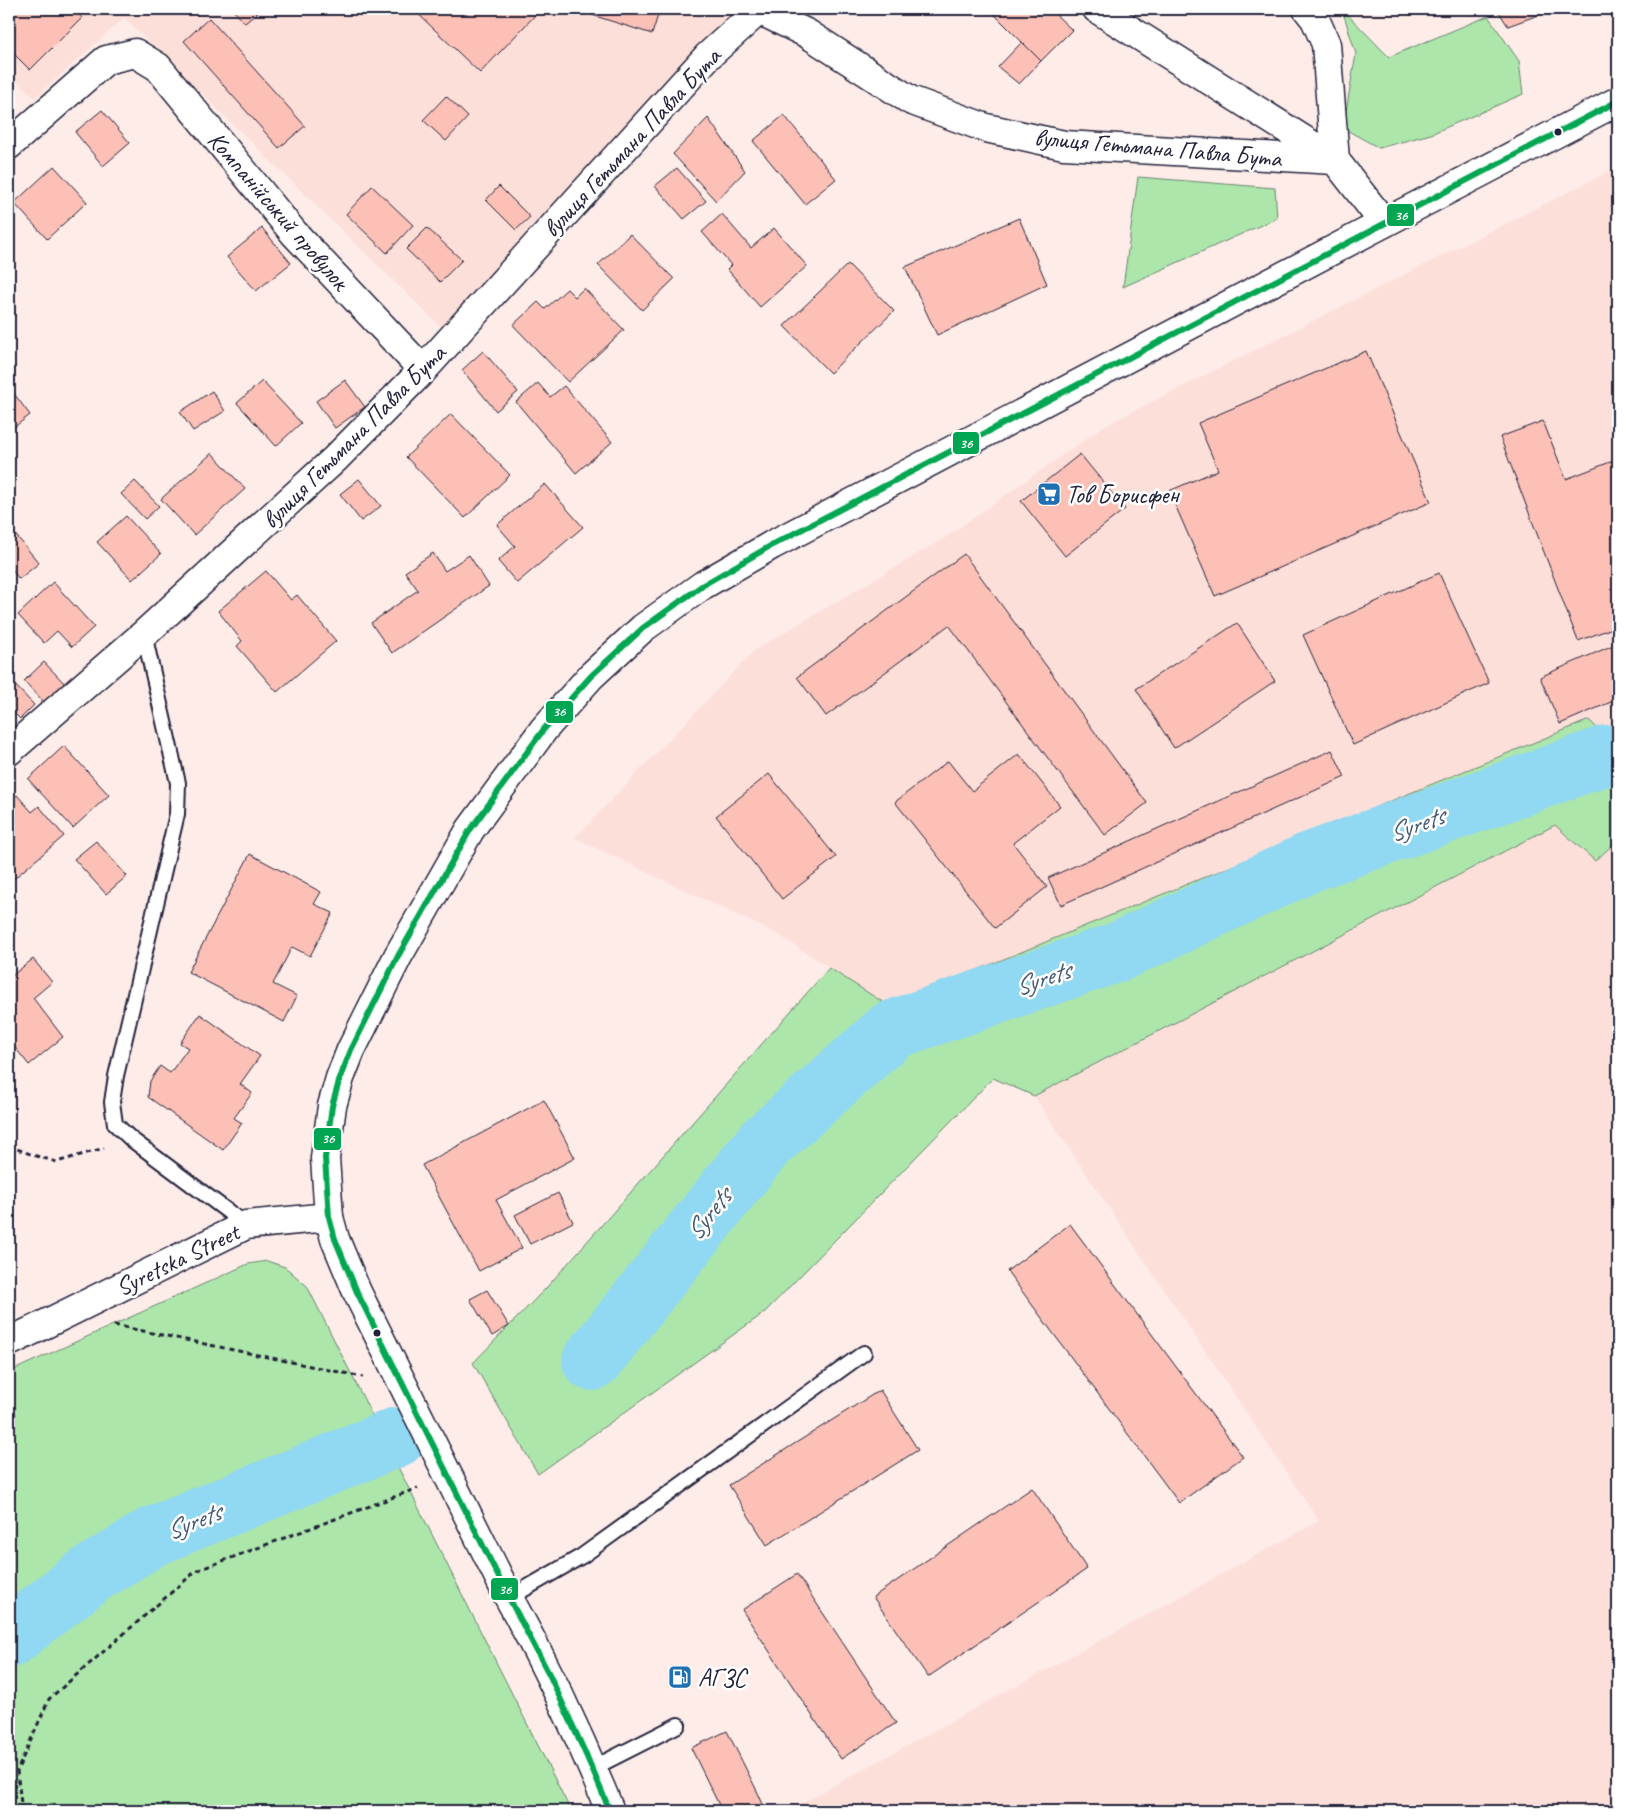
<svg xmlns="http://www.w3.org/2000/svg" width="1627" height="1820" viewBox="0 0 1627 1820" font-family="Caveat,sans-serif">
<rect width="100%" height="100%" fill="#feece9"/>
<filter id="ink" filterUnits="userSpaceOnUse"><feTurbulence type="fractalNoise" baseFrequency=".02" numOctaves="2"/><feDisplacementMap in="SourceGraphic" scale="10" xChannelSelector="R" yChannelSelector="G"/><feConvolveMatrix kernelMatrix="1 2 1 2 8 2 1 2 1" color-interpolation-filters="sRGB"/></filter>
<g filter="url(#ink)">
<!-- built -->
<path fill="#fddfda" d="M9,9H757L444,330L124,18L35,98L9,73Z
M1618,167V749L1589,720L889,1006L777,934L575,838L756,649L943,539L1104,426Z
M1555,825L1595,860L1618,840V1811H787L1319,1521L1034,1096Z"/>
<!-- green -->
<path fill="#ade6aa" stroke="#688472" d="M1342,9L1389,57L1488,16L1519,61L1523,94L1431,134L1379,148L1343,128L1356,54Z
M1138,177L1275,188L1277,218L1123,287Z
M1589,720L1618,749V840L1595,861L1555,825L1034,1096L993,1078L764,1313L538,1474L473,1363L547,1287L829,968L889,1006Z
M267,1261L285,1267L307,1286L571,1811H9V1372L248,1264Z"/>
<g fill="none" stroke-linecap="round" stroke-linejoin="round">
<!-- river -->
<path stroke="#91d8f2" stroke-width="60" d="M592,1361L765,1143L892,1030L1118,952L1310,862L1607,755
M9,1638L87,1577L152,1537L397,1437"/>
</g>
<!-- building -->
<path fill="#fcc0b6" stroke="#22223b" d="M9,9H73L82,18L30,70L9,49Z
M232,9H262L245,23Z
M413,9H538L540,10L480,73Z
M594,9H660L652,34L592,15Z
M989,9H1050L1072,30L1041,61Z
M1497,9H1551L1552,10L1508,26Z
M209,18L305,126L279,148L184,41Z
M1022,42L1041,61L1019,84L998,67Z
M446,96L468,117L446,141L423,120Z
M102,110L130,143L103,166L75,132Z
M784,115L836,179L805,204L753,141Z
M708,118L745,171L716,201L673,154Z
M54,166L87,202L47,239L14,203Z
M677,168L706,201L684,219L655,186Z
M372,186L413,225L387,253L346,214Z
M499,186L530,217L516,230L486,200Z
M722,214L751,248L774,228L807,266L760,307L727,269L731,265L702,232Z
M1019,218L1047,284L937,335L905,267Z
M262,228L291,263L256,291L227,257Z
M427,228L462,260L440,282L406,249Z
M630,234L674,279L642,310L598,265Z
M848,264L894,311L830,373L784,326Z
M584,288L624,330L568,382L513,325L538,302L545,309L567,289L575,297Z
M483,351L518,392L496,411L462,370Z
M1366,351L1431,502L1215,596L1169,491L1218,470L1198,423Z
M345,380L365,407L335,428L316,401Z
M262,381L301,423L276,446L237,403Z
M538,383L550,397L564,386L612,442L576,473L516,402Z
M9,387L30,415L9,431Z
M212,391L225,411L193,431L180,412Z
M451,414L510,475L465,518L406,457Z
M1543,421L1566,479L1618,459V626L1578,641L1500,437Z
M212,453L245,489L194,535L161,499Z
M1080,454L1125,509L1065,556L1021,501Z
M359,479L381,506L361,521L340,494Z
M135,481L159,506L145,519L121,494Z
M545,484L583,527L517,583L498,561L515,546L497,525Z
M126,516L161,554L132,580L97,542Z
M9,527L39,563L19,579L9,566Z
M433,553L445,571L469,555L489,586L392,653L371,623L418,590L405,572Z
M964,554L1147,803L1105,835L949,625L826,716L797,677Z
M266,571L291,600L297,595L336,641L277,692L237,646L242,641L218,611Z
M1439,573L1489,683L1353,745L1303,635Z
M53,582L94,627L72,647L57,631L44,643L18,615Z
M1237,623L1275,681L1174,748L1136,689Z
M1618,643V699L1560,724L1540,677Z
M44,662L65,684L45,703L24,681Z
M9,679L34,705L20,719L9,708Z
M64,746L109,795L73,828L28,779Z
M1332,750L1345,777L1061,905L1048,878Z
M1019,754L1060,806L1013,843L1047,887L995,928L895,802L948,761L972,791Z
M769,774L836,857L782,899L716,816Z
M17,795L32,812L39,806L64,836L10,882L9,880V802Z
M96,841L127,876L106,894L74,859Z
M250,854L321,892L314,904L333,913L310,956L292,947L273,984L297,996L284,1022L188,972Z
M33,959L52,982L33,998L63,1037L29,1065L9,1040V978Z
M200,1014L260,1056L240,1084L252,1093L234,1118L242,1123L223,1150L148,1097L150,1081L160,1066L170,1073L188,1048L180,1043Z
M544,1100L575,1158L496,1200L522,1248L479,1271L422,1165Z
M558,1193L573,1222L530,1244L515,1215Z
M1070,1224L1243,1457L1179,1503L1007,1271Z
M487,1290L509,1326L492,1336L470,1299Z
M880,1390L918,1450L767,1545L729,1485Z
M1032,1488L1087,1569L928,1677L873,1597Z
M797,1574L896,1723L841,1759L742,1610Z
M727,1731L758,1793L766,1811H722L691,1748Z"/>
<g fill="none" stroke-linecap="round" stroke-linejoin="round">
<!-- lane casing -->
<g stroke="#22223b" stroke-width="18">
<path id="lane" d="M144,634L178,783L177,814L116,1076L112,1102L115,1124L131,1139L246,1225
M509,1598L582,1556L864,1353
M593,1768L678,1725"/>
</g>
<!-- street casing -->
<g stroke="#22223b" stroke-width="31">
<path id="street" d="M1097,9L1334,159
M1307,9L1315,19L1326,44L1335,160
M9,145L106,60L135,53L158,67L294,233L423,370
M9,751L144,634L335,459L423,370L708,56L759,10L808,34L910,100L986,128L1064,145L1335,160L1384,223
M9,1342L246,1225L329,1217"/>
</g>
<!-- secondary casing -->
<g stroke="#22223b" stroke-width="31">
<path id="secondary" d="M610,1811C581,1738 547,1667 509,1598L357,1292L335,1239L329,1217L325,1158L332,1106L340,1078L351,1050L398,956L470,830L544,729L591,676L643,628L703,585L772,545L1384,223L1618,101"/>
</g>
<!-- path -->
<path stroke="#22223b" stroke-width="3" stroke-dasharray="5 4" stroke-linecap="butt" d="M9,1146L33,1155L57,1162L104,1148
M114,1325L363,1377
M22,1811L17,1771L49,1699L196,1571L418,1488"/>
<!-- lane -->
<use href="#lane" stroke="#fff" stroke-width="14"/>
<!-- street -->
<use href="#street" stroke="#fff" stroke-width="28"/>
<!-- secondary -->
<use href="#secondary" stroke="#fff" stroke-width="28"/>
<!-- bus-1 casing -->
<g stroke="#fff" stroke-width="10">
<path id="bus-1" d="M610,1811L587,1757L550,1676L509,1598L357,1292L335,1239L329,1217L325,1158L332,1106L340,1078L351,1050L398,956L470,830L544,729L591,676L643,628L703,585L772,545L1618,101"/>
</g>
<!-- bus-1 -->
<use href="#bus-1" stroke="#00a651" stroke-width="6"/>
</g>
</g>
<!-- icons -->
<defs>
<g id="supermarket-square" transform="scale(1.25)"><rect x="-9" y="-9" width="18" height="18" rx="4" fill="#1f6fb2" stroke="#fff"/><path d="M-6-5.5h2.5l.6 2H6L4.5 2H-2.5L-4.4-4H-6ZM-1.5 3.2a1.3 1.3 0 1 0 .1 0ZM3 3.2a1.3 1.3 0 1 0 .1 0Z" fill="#fff"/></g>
<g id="fuel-square" transform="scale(1.25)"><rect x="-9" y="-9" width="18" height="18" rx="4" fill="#1f6fb2" stroke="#fff"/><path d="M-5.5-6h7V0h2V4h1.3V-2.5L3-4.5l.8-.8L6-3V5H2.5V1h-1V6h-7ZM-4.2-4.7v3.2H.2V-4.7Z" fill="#fff"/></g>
</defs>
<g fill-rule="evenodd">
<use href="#supermarket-square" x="1049" y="494"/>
<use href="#fuel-square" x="680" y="1677"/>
</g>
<!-- markers -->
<g fill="#22223b" stroke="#fff" stroke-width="2">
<circle cx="1558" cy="132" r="4.5"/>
<circle cx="377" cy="1333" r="4.5"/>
</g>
<g text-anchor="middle" stroke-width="5" stroke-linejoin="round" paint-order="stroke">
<!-- street labels -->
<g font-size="25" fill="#22223b" stroke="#fff">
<text transform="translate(631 142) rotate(-47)" y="9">вулиця Гетьмана Павла Бута</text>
<text transform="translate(1158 147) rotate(5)" y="9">вулиця Гетьмана Павла Бута</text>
<text transform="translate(279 210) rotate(49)" y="9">Компанійський провулок</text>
<text transform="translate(353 436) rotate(-45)" y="9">вулиця Гетьмана Павла Бута</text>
<text transform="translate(177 1259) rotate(-26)" y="9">Syretska Street</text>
</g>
<!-- poi labels -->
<g font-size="25" fill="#22223b" stroke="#fff" text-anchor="start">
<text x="1066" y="503">Тов Борисфен</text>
<text x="698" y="1686">АГЗС</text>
</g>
<!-- water labels -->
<g font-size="26" font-style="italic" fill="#435972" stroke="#fff">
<text transform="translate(1416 824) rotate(-20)" y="9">Syrets</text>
<text transform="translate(1042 978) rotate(-19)" y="9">Syrets</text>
<text transform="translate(708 1214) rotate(-52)" y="9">Syrets</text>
<text transform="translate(193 1521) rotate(-22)" y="9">Syrets</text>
</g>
</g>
<g stroke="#fff" stroke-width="2">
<rect x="1386" y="203" width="29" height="24" rx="5" fill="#00a651"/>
<rect x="952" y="431" width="28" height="24" rx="5" fill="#00a651"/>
<rect x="545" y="700" width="29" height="24" rx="5" fill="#00a651"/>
<rect x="313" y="1127" width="29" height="24" rx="5" fill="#00a651"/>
<rect x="490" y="1577" width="29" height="24" rx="5" fill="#00a651"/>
</g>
<g font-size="14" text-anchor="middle" font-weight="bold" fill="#fff">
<text x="1401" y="220">36</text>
<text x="966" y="448">36</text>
<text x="559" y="716">36</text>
<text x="328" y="1143">36</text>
<text x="505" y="1594">36</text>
</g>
<!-- margin -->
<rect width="1627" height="1820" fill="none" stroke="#fff" stroke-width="30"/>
<rect x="15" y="15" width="1597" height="1790" fill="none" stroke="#22223b" stroke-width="2" filter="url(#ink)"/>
</svg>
